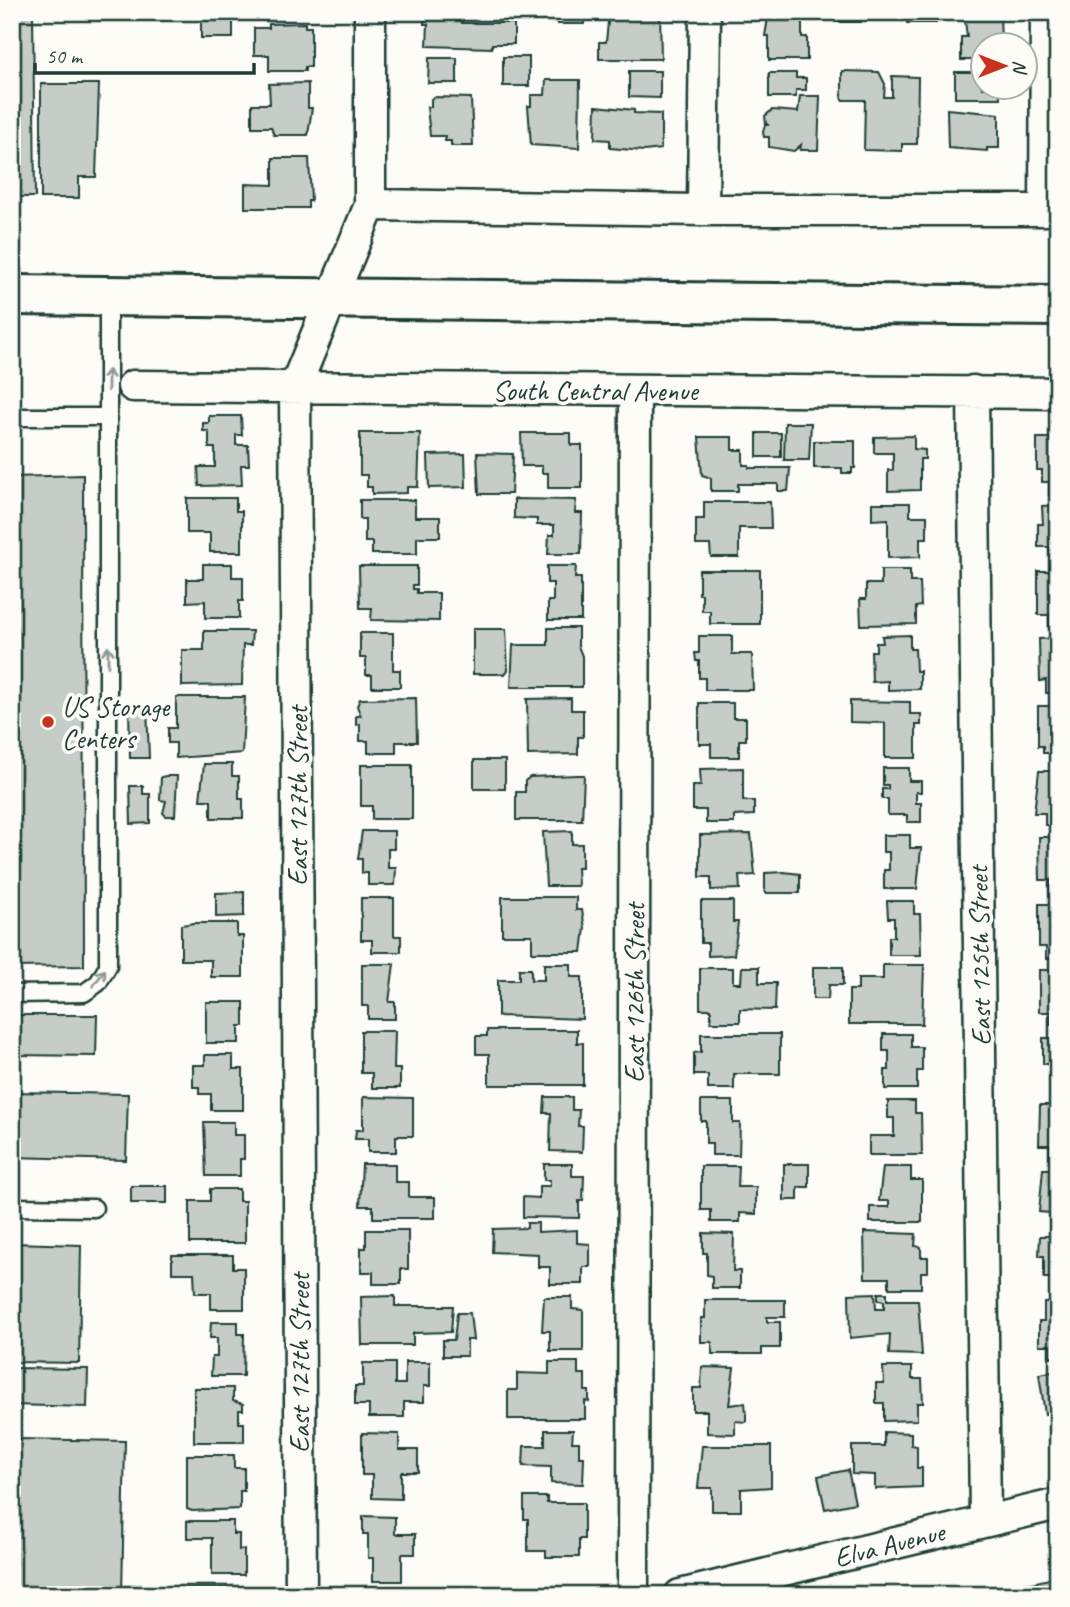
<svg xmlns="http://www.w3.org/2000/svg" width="1070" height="1607" viewBox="0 0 1070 1607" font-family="Caveat,sans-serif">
<rect width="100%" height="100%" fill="#fdfcf7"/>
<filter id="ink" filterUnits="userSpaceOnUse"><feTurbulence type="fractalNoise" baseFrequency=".0143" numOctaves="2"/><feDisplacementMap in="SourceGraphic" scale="14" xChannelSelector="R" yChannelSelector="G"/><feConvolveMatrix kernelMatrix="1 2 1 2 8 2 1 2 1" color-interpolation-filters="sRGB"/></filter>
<g filter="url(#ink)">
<!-- building -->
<path fill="#c6cdc7" stroke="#1f3d34" stroke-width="2" d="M12,12H33L35,197H12Z
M201,12H233V38H201Z
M427,12H462V23H514V44H492V48L427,46L428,24H424V14Z
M558,12H584V24H558Z
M609,12H660L661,59H599V42H606Z
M769,12H802V37H807V60H769V36H765Z
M835,12H861V22H835Z
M907,12H936V23H907Z
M1000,12L1001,46H982V60H961V37H967L964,13Z
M305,23V27H311V67H305V71H269V55H254V28H269V24Z
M503,57H529V86H503Z
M429,58H457V83H428Z
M629,71H660V98L629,97Z
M842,71L879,72L885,84L884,97H892V76L918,77L917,144H902V151L864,150L865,100H842Z
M955,72H982V88H1000V98H955Z
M769,73H796V78H806V90H796V97H769Z
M546,80H580L579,148L531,145L528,106H531V95H545Z
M308,83V108H312L308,135H274L271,127H252V104H270L269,84Z
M41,84H99L96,177H79V198H41Z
M800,96H820L818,150H800L801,145L794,151L769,147V137H764L763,132L765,125H769L766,124L765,116L772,110L798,112Z
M434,97L471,98L473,146H451V141H445V136H430L427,107H431V99Z
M596,106L634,110V113L661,114V149L644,151L610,148V140L595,139Z
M947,109L999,114V148H987V151L948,148Z
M273,158H309L311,201H308V208H245V184L273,185Z
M209,416H241L242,435H236V445H248L249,465H241L242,485L199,486L198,467H215V448H209V431H203V423H209Z
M785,423H811L809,460H784Z
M360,433H420L418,487H407V493L372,494V487H367V475H360Z
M521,433H571V445H582V488H548V473H542V466H522Z
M757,433H781V457H757Z
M914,436V449L925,450V459H920V490L888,491V470H893V453H874V437Z
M699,437H732V450H743V465H749V468H790L788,491H778V484H738V491H711V478L702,475Z
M1037,438H1058V495H1049V482H1042V470H1037Z
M814,441H855V468H852V473H842V468H814Z
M477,453L513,454L511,494H479Z
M465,454L466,487L429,488L428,455Z
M83,475L84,966L12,967V477Z
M187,498H236V511H242V552H210V533H187Z
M514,499L576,500L575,513H582L581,554H548L549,535H554V525H537V519L514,518Z
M360,500H415V517H440V537H417V554H372V542H365V519H360Z
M704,502H770L771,528H739V557H711L710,545H696V519H704Z
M872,503H910V516H927V538H920V557L888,558V519L872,520Z
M1058,505V559L1050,560V547H1038V524H1043L1042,506Z
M203,564H232V577H243V601H239V618H205V601L187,602V579H203Z
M359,566H417V585H413V589H417V593H439V621L371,620L372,608H360Z
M547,566H576L575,578H581V620H548V601H553V583H547Z
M699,570H760V624H710V611H702V594H699Z
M881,570H910V582H920L921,606L916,607V624L861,625L860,599H866V584H881Z
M1038,571H1058V628H1049V615H1038Z
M548,628H578V646L582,656V687H511L513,645H548Z
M473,629H506L508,670L505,674H473Z
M204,631H252L251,645H243L242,685L182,686V650H204Z
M360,633H393V670H400V687H372V675H366V658H360Z
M910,635V649H915L916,671H920V689L888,690V681L872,682L871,651H876V643H883L882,636Z
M699,636H732V654H752L753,690H705V678H699V661H696L695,653H699Z
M1058,638V693H1046V680L1040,681L1039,639Z
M176,697H245L242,753L176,758V743H168V728H176Z
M416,698L417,742H396V753H368V741H360V724L356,725V716H361L357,706L360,699Z
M571,698V710H583V737H578V754L528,755L527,699Z
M850,701L910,702V714H921V725H916V758H885V723L850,722Z
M699,703H733V718H746V740H739V757H711V744H699Z
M129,706H147L149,758H130Z
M1038,706H1058V753H1043V746H1038Z
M474,760H505V789H474Z
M204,764H232V776H239V799H243V818H211V800H200Z
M361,765H412V819H372V806H361Z
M743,768V801H754V815L734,816V823H706V810H693V786H701L700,769Z
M883,768H909V781H921V792H916V803H921V822H907V815H888V799H882V789H888V785H883Z
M1039,771H1058V825H1045V813H1034Z
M577,775H584L582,820H516V792H525V781L530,777Z
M166,776H177L175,816H166L163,813L166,801L160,800L161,777Z
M130,786H143V794H150V823L131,824Z
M362,831H394V849H388V868H396L395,885H368V873H362V859H358Z
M572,831V844H582V868H577L578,886H546L543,832Z
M751,834L755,875L739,876L740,889L711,890V877H700V835Z
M883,835H910V848H921L917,889H884V870H889V852H883Z
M1039,837H1058V893H1050V880H1040Z
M784,872L800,874V893H765V873Z
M244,892V916L216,917V893Z
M502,897H576V910H582L585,928L582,952H532V935H502Z
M361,898H394V936H401V952H372V940H361Z
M701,901H733V922H738L734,955L708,956V943H701Z
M887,901H914V914H920L921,955H889V937H894V918H888Z
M1039,904H1058V959H1046V947H1039Z
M194,923H237V936H243V977H211V960H181V925Z
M362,964H394L389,1002H395V1019H368V1006H362Z
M544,964H571V977H582V1019L498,1016V980H519V969H531V980H544Z
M883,965H924L922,1024H849V990H858V979H883Z
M742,967H759V983H776L775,1010L740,1009V1022H711V1009H700V968H733V983H741Z
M813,967H843V985H829L828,999H813Z
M1039,970H1058V1025H1050V1012H1039Z
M206,1002H244V1026H239V1043H206Z
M12,1015H97L96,1056L12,1055Z
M487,1030H577V1043H583V1085H489V1054H476V1036H487Z
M361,1031H395L394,1069H400V1088H372V1073H361Z
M701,1034H780V1074H734V1089H708V1075H694V1053L701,1052Z
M883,1034H911V1047H922V1071H917V1089H885V1070H889V1051H883Z
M1043,1038H1058V1064H1043Z
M205,1055H233V1069H243V1110H211V1094H199V1087H193V1065H205Z
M12,1092L128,1094L126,1160L12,1157Z
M363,1097L413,1098V1136H396V1152H368V1139H355L356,1130H363Z
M545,1097H572V1110H579L578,1126H583L582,1152L550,1151L551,1113H544Z
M701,1101H733V1123H740L739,1155H712V1143H706V1121H701Z
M888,1101H915V1113H921L922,1155H869V1136H894V1118H888Z
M1040,1105H1058V1158H1050V1145H1039Z
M204,1122H234V1135H244V1159H240V1176H206Z
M362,1164H395V1182H409V1197H435V1218H373V1206H360Z
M544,1164H572V1176H584L583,1201H579V1218L523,1217V1197L539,1198V1186H550V1180H544Z
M784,1164H809V1187H798V1200H784Z
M701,1166H739L738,1187H756V1214L740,1213V1222H711V1210H701Z
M883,1167H911V1180H922V1222H870V1207H889V1201H879Z
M1043,1169H1058V1226H1050V1213L1039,1212Z
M131,1186H167V1203H131Z
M210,1189H239V1201H245V1243H190V1201H210Z
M527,1223H538V1232L577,1230V1243L590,1244V1267H583V1284H550V1267H538V1254L492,1252L493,1229L527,1228Z
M366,1230H408V1269H401V1284H373V1272H361V1248H366Z
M864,1232L916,1234L915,1246L921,1247V1257H928V1272H921V1288H889V1278H865Z
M703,1233L734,1234L733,1271H740V1288H712V1276L707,1275V1253H703Z
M1040,1236H1058V1291H1050V1278H1044V1256H1039Z
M12,1243L81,1245L79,1363L12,1362Z
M172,1255H233V1268H244V1309H211V1293H195L194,1273H172Z
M875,1293L876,1309H884V1301L878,1300V1293H887V1300H918L922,1355L889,1354L890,1334L850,1338L849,1294Z
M395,1296V1306H453L451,1332L413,1333V1345H362L361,1297Z
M544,1297H572V1309L583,1310V1351H550V1331H542Z
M705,1300H785V1317H767V1322H780V1348H762V1354H712V1342H701V1318H705Z
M1044,1303H1058V1357H1050V1345H1039V1321H1044Z
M457,1313H470L473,1340H467V1356H443V1340H454Z
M211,1322H238V1334H244L243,1376H211L212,1357H217V1338H210Z
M405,1362H430V1386H424V1402H404V1417H369V1405H355V1386H363V1363H395V1384H405Z
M549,1362H578V1374H585V1391H589V1402L585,1401V1419H508V1390H517V1373L549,1374Z
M702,1367L734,1368L729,1405L745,1403L746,1413V1422L735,1421V1434L707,1433V1411H693V1388H701Z
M883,1367H912V1379H922L923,1403H917V1420L884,1421V1403H876V1383H884Z
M12,1368L88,1369L87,1407L12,1405Z
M1058,1371V1426H1053L1051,1413L1045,1414L1039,1374Z
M194,1388H233V1401L243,1404V1410H239V1423H244V1442H194Z
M545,1430H573L572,1442H579V1457H584L583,1484L551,1483V1467L523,1466L524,1446H545Z
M884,1432L911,1433V1445L917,1446V1468H922V1487L875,1489V1475L852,1474V1446H884Z
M362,1433L399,1434V1450H418V1472H401V1499L372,1498V1475H362Z
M18,1439L125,1441L122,1595H15Z
M702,1446H771V1487L741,1489V1511H712V1488H698Z
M187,1455H234V1468H244V1491H240V1509L192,1511L187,1509Z
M848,1470L855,1503L825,1509L818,1476Z
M524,1497H547V1503H584V1539H579V1557H546V1551H528V1519H524Z
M363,1516L395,1517V1534H415V1554H402V1581H373V1558H368V1534H363Z
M187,1521H233V1534H239V1550H244V1575H212V1538H187Z
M1058,1577V1595H1025L1023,1585Z
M132,1585L157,1586V1595H131Z
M163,1588H238V1595H163Z"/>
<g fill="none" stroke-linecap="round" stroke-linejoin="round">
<!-- lane casing -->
<g stroke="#1f3d34" stroke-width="21">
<path id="lane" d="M12,417H108
M12,994L84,993L98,983L108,966V296
M12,1207L94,1208"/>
</g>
<!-- street casing -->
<g stroke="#1f3d34" stroke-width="35">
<path id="street" d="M370,205L703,210H1058
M703,210L705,12
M1045,210L1046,12
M133,386L1058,393
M973,391L985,1521
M301,1595L295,387L370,205V12
M633,1595L635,390
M680,1595L1058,1504"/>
</g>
<!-- primary casing -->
<g stroke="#1f3d34" stroke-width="44">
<path id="primary" d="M12,295L1058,306"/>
</g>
<!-- lane -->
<use href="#lane" stroke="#fdfcf7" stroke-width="16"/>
<!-- street -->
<use href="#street" stroke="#fdfcf7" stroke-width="30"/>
<!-- primary -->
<use href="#primary" stroke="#fdfcf7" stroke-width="38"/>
</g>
<!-- one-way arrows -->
<defs><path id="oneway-shaft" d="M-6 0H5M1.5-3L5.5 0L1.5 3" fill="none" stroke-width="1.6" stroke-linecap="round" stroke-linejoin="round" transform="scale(1.75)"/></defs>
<g stroke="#8e9c96">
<use href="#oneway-shaft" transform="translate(108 380) rotate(-90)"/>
<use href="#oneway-shaft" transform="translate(108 656) rotate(-90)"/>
<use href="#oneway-shaft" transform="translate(99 978) rotate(-53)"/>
</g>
</g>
<!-- markers -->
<circle fill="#c8321e" stroke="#fdfcf7" stroke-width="2.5" cx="48" cy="722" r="7"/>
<g text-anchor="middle" stroke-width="7" stroke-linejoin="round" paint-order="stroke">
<!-- street labels -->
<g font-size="28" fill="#1f3d34" stroke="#fdfcf7">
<text x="595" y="400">South Central Avenue</text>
<text transform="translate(297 796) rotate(-90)" y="10">East 127th Street</text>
<text transform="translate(979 956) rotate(-91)" y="10">East 125th Street</text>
<text transform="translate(634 993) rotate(-90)" y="10">East 126th Street</text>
<text transform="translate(299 1363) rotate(-90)" y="10">East 127th Street</text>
<text transform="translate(889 1544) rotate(-14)" y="10">Elva Avenue</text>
</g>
<!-- poi labels -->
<g font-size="28" fill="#1f3d34" stroke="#fdfcf7" text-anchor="start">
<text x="62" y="716">US Storage<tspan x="62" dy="32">Centers</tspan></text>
</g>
</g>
<!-- margin -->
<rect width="1070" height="1607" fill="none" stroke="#fdfcf7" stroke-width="42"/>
<rect x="21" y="21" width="1028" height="1565" fill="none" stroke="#1f3d34" stroke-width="2.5" filter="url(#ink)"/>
<!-- north arrow -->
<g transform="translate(1004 66) rotate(90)"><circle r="33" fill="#fdfcf7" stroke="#a4b0a9" stroke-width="2"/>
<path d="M0-5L12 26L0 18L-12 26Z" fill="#c8321e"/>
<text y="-10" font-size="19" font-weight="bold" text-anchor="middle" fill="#1f3d34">N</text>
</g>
<!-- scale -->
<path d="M35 63v10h219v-10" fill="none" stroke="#1f3d34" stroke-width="3.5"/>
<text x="46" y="63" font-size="21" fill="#1f3d34" stroke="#fdfcf7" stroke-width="5" paint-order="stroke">50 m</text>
</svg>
